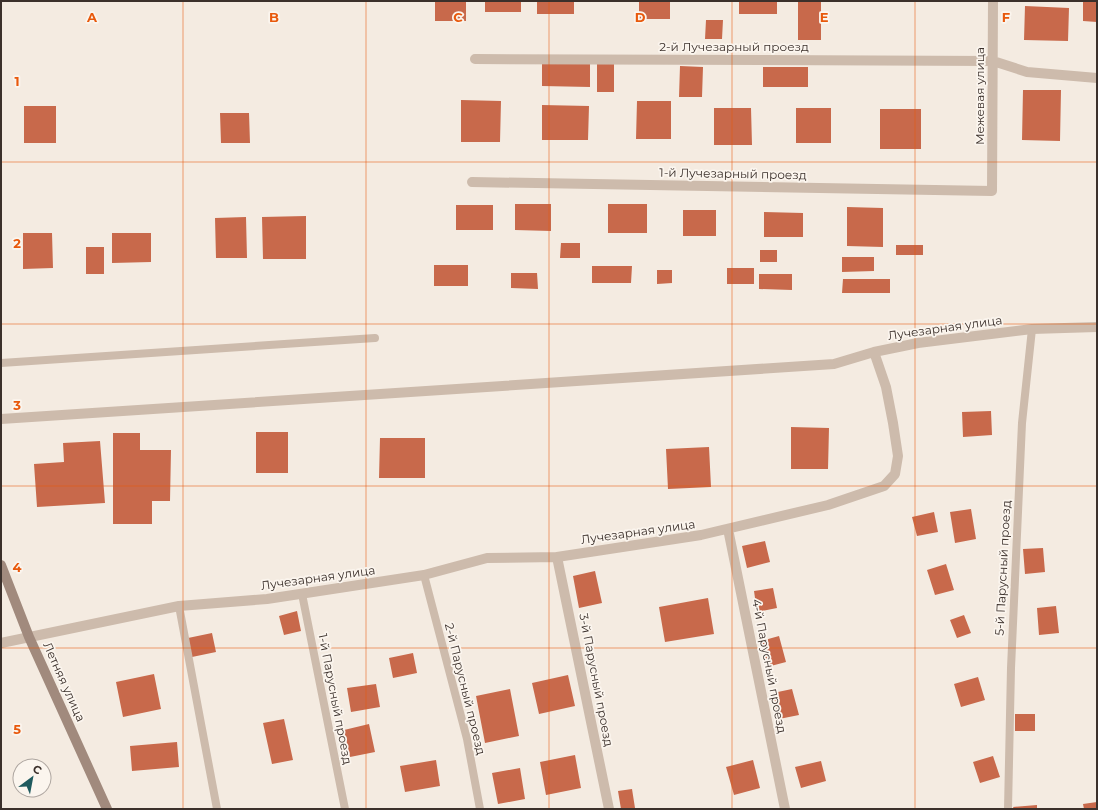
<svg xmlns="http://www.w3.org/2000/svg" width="1098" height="810" viewBox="0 0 1098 810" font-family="Montserrat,sans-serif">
<rect width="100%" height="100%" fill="#f4ebe1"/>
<!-- building -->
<path fill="#c8694b" d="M435,1H466V21H435Z
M485,1H521V12H485Z
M537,1H574V14H537Z
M639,1H670V19H639Z
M739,1H777V14H739Z
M798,1H821V40H798Z
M1083,1H1097V22L1083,21Z
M1025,6L1069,8L1068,41L1024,40Z
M706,20H723L722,39H705Z
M597,63L614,64V92H597Z
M542,64H590V87L542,86Z
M680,66L703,67L702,97H679Z
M763,67H808V87H763Z
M1023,90H1061L1060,141L1022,140Z
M461,100L501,101L500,142H461Z
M637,101H671V139H636Z
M542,105L589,106L588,140H542Z
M24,106H56V143H24Z
M714,108H751L752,145H714Z
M796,108H831V143H796Z
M880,109H921V149H880Z
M220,113H249L250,143H221Z
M515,204H551V231L515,230Z
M608,204H647V233H608Z
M456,205H493V230H456Z
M847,207L883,208V247L847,246Z
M683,210H716V236H683Z
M764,212L803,213V237H764Z
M306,216V259H263L262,217Z
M246,217L247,258H216L215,218Z
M23,233H52L53,268L23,269Z
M112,233H151V262L112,263Z
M561,243H580V258H560Z
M896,245H923V255H896Z
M86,247H104V274H86Z
M760,250H777V262H760Z
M842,257H874V271L842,272Z
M434,265H468V286H434Z
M592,266H632L631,283H592Z
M727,268H754V284H727Z
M657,270H672V283L657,284Z
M511,273H537L538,289L511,288Z
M759,274H792V290L759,289Z
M843,279H890V293H842Z
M991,411L992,435L963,437L962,412Z
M791,427L829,428L828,469H791Z
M256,432H288V473H256Z
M113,433H140V450H171L170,501H152V524H113Z
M380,438H425V478H379Z
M100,441L105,503L37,507L34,464L64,462L63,443Z
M709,447L711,487L668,489L666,449Z
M971,509L976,539L955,543L950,512Z
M934,512L938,532L917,536L912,517Z
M765,541L770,562L747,568L742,546Z
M1043,548L1045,572L1025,574L1023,549Z
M946,564L954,590L935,595L927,570Z
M595,571L602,603L579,608L573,576Z
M773,588L777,608L757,612L754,591Z
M708,598L714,634L665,642L659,607Z
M1056,606L1059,633L1039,635L1037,608Z
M297,611L301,631L284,635L279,616Z
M964,615L971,633L957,638L950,620Z
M212,633L216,652L192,657L188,638Z
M779,636L786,662L767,667L761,641Z
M413,653L417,673L393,678L389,658Z
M154,674L161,709L123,717L116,682Z
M568,675L575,706L539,714L532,683Z
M978,677L985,700L961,707L954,684Z
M376,684L380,707L351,712L347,688Z
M510,689L519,736L485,743L476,696Z
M792,689L799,715L779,719L773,693Z
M1015,714H1035V731H1015Z
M284,719L293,760L272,764L263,723Z
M369,724L375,752L350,757L344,730Z
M177,742L179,767L132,771L130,746Z
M575,755L581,788L546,795L540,762Z
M993,756L1000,777L980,783L973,762Z
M436,760L440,786L405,792L400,766Z
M753,760L760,788L734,795L726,767Z
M821,761L826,781L801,788L795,767Z
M520,768L525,799L498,804L492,773Z
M632,789L635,808L621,809L618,791Z
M1097,802V809H1084L1083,804Z
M1037,805V809H1014L1013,807Z"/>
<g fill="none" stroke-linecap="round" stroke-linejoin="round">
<!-- lane -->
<path stroke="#cdbbac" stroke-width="8" d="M1,363L375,338
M424,575L467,739L480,809
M302,594L345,809
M179,606L217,809
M1008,809L1011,668L1022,423L1032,329"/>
<!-- street -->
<path stroke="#cdbbac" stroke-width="10" d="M475,59L993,61L1027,72L1097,78
M472,182L992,191L993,1
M1,419L834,364L874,352
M728,529L785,809
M557,557L609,809
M1,643L179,606L267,599L424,575L487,558L557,557L701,535L828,505L884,486L895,474L898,456L893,423L886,387L874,352L918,343L1032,329L1097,327"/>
<!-- secondary -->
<path stroke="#a18a7d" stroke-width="10" d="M1,565L29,637L107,809"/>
</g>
<!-- grid -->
<path fill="none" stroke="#e8590c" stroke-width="1" stroke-opacity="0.55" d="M183,1V809M366,1V809M549,1V809M732,1V809M915,1V809M1,162H1097M1,324H1097M1,486H1097M1,648H1097"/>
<g text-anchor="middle" stroke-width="3.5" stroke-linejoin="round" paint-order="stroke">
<!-- street labels -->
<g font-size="12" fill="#3b302b" stroke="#fbf5ee">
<text x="734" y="51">2-й Лучезарный проезд</text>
<text transform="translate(980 96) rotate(-90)" y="4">Межевая улица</text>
<text transform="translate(733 174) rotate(1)" y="4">1-й Лучезарный проезд</text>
<text transform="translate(945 328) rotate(-8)" y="4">Лучезарная улица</text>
<text transform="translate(638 532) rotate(-8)" y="4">Лучезарная улица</text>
<text transform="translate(1003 568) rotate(-87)" y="4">5-й Парусный проезд</text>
<text transform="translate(318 578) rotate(-8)" y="4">Лучезарная улица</text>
<text transform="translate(769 666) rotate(79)" y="4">4-й Парусный проезд</text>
<text transform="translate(596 680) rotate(79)" y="4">3-й Парусный проезд</text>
<text transform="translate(64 682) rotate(66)" y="4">Летняя улица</text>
<text transform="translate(465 689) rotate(76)" y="4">2-й Парусный проезд</text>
<text transform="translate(335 699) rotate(79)" y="4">1-й Парусный проезд</text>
</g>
</g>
<g font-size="13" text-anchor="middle" font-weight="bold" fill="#e8590c" stroke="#fbf5ee" stroke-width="3.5" stroke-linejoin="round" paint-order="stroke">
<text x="92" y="22">A</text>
<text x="274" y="22">B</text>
<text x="458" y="22">C</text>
<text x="640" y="22">D</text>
<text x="824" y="22">E</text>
<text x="1006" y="22">F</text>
<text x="17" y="86">1</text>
<text x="17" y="248">2</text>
<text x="17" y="410">3</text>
<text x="17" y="572">4</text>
<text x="17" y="734">5</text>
</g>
<!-- border -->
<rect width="1098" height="810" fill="none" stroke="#3b302b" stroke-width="4"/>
<!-- north arrow -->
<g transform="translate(32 778) rotate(32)"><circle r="19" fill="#fbf5ee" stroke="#aea6a0"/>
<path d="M0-3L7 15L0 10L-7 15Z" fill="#1f5a5e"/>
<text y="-6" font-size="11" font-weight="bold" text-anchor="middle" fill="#3b302b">С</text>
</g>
</svg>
